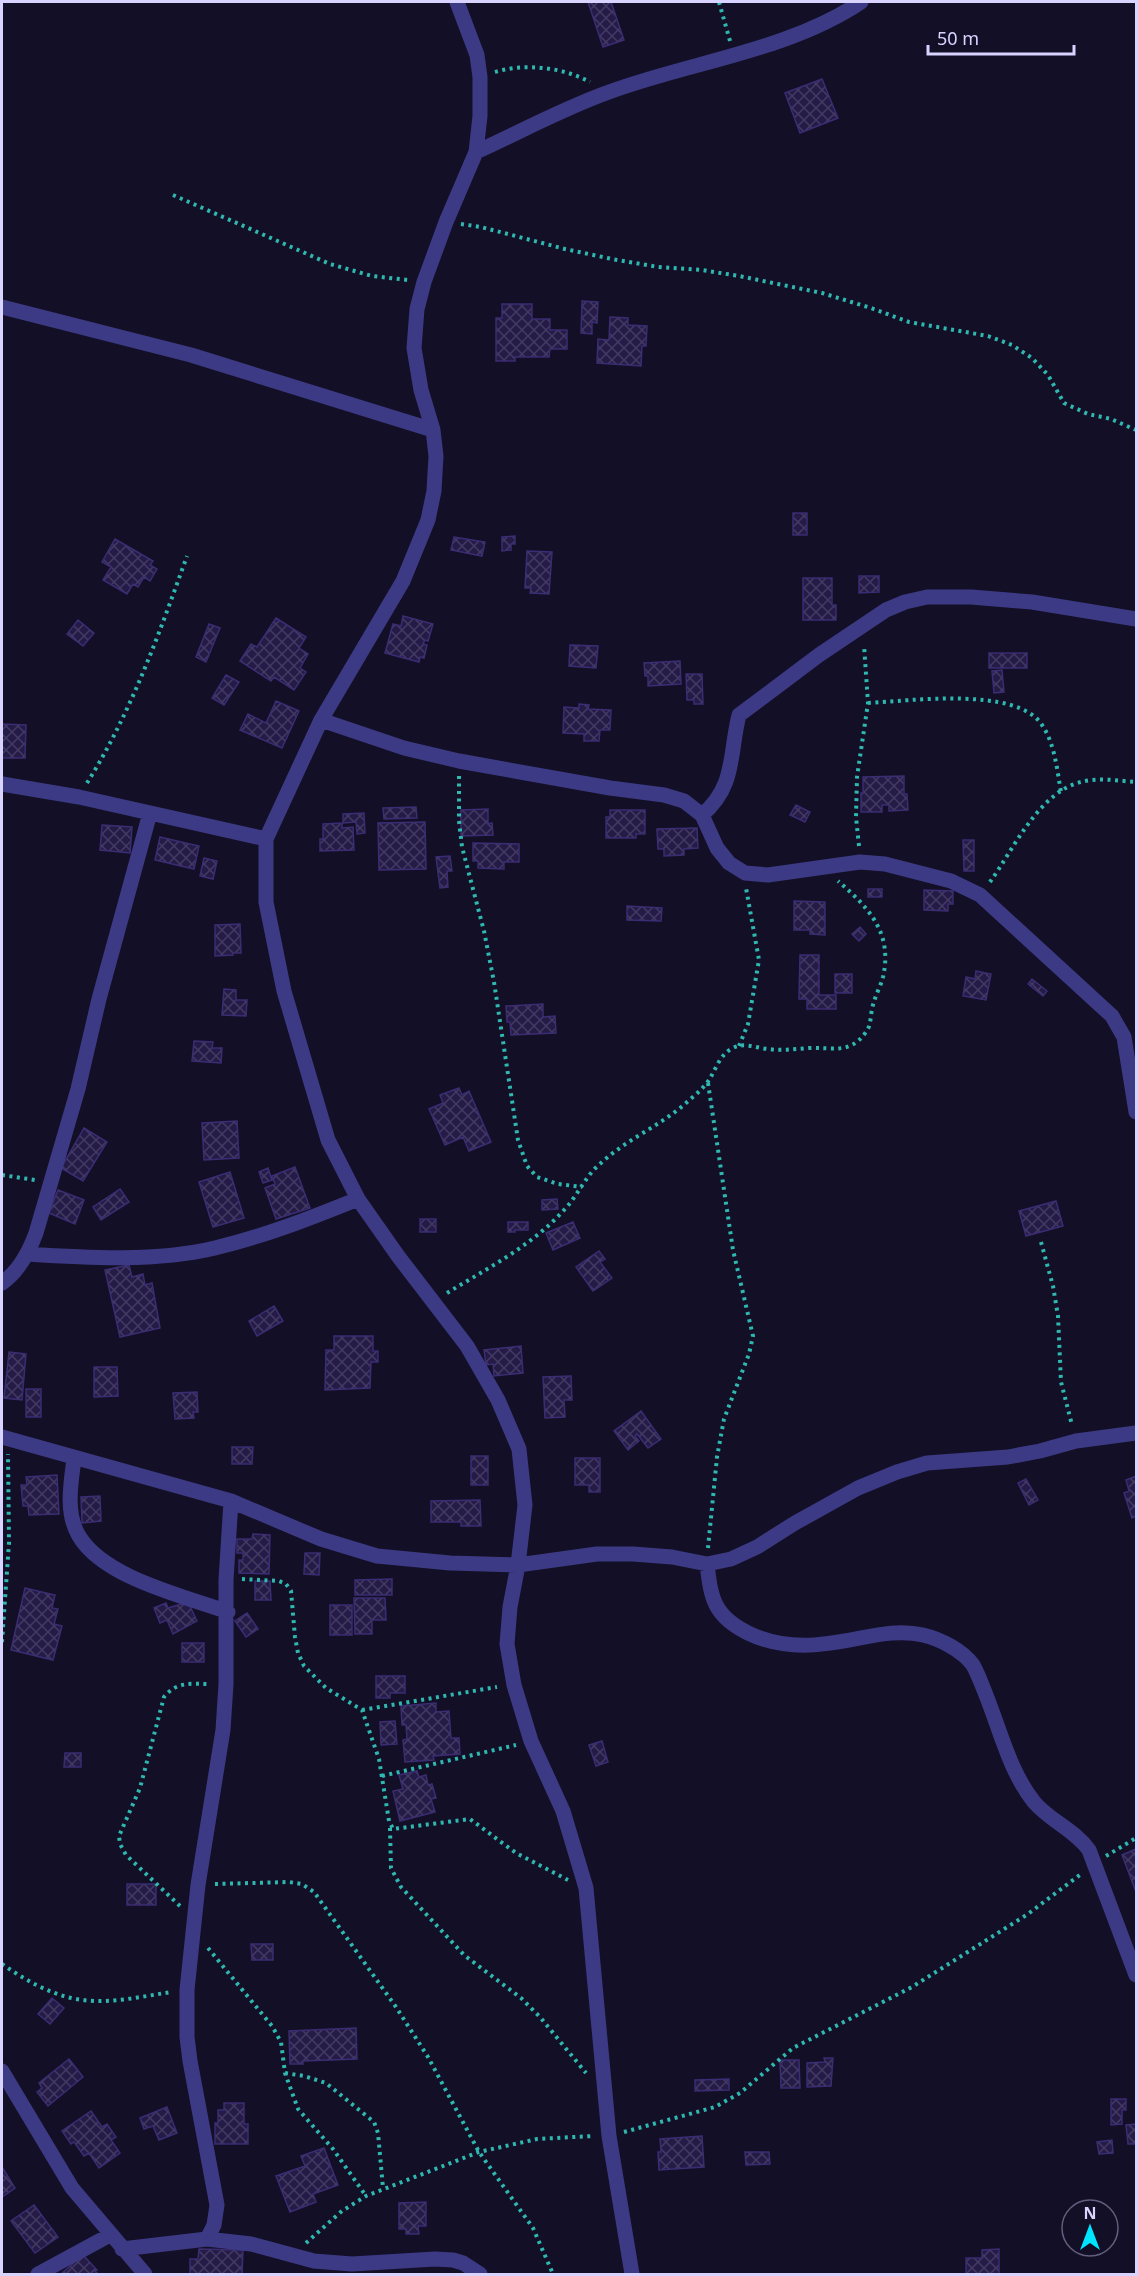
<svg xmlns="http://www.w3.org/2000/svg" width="1138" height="2276" viewBox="0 0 1138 2276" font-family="'Noto Sans',sans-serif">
<defs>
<pattern id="building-cross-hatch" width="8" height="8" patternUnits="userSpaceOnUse" patternTransform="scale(1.5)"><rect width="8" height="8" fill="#241b47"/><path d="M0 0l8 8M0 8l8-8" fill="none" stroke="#433b63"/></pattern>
</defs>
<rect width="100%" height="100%" fill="#130f26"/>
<!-- building -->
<path fill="url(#building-cross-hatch)" stroke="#3b2d73" stroke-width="1.5" d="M588,2H611L624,40L603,47Z
M822,79L838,118L800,133L785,93Z
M582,301L598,302L597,323L592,322V334L581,333Z
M502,304H532V319H550V330H567V349H550L549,357H515V361H496V318H502Z
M610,317L628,318V325L647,326L646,346H642L641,366L597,363L598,339L609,340Z
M793,513H807V535H793Z
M515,536V544H511V550L502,551V537Z
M454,537L485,542L482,556L451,550Z
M115,539L153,561L150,565L157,569L150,581L144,577L138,587L133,584L127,594L103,580L111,567L102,562Z
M527,551L552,552L549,594L530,593L531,588H525Z
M859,576H879V592L859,593Z
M803,578H832V605H836V620H803Z
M403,616L433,624L428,641L425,640L423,644L427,645L424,658L420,657L419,662L385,653L393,624L401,626Z
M276,618L306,637L299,648L308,654L300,668L306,672L294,690L274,677L271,681L240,661L251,644L257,647Z
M78,620L94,633L83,646L67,634Z
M209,624L220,628L206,662L196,657Z
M570,645L598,646L596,668L569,666Z
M989,653H1027V668H989Z
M680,661L681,684L648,686V676H645L644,663Z
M1002,670L1004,692L994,693L992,671Z
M686,674H702L703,704H694V700H687Z
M226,675L239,682L224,705L212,698Z
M276,701L299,711L282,748L240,730L248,714L266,723Z
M579,704L589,705L588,709L611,710L610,730H600L599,741H584V734L563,733L564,707L579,708Z
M2,724L26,725L25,758H2Z
M904,776V794H907L908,810L889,811V805H882V812H861V793H863V777Z
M796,805L810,812L805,822L790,815Z
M416,807L417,818L384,819L383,808Z
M488,809V824L492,823L493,835L461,836V810Z
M610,810H645V834H636V838H606V817H610Z
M364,813L365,833L357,834L356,822L343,823V814Z
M425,822L426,869L379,870L378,823Z
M342,823V828L353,827L354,850L320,851V839H323V824Z
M102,825L132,827L130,853L100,850Z
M697,828L698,848L684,849V855L664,856V849H658L657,829Z
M160,837L199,846L194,869L155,860Z
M963,840H974V871H964Z
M473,843L519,844V862H504V869L478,868V861H473Z
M450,856L452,871H447L448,887L440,888L436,857Z
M204,858L217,861L213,879L200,876Z
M868,889H882V897H868Z
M924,890L953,891V904H948V911L924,910Z
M794,901L825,902V935L810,934V930H794Z
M627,906L662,908L661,921L627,920Z
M240,924L241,953H233V955L215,956V925Z
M860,927L866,934L859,941L852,934Z
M800,955H819V995H836V1009H807V999H799Z
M976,971L991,974L986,1000L963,996L966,977L975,979Z
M835,974H852V993H835Z
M1032,979L1047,991L1043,996L1028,984Z
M224,989L236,990V1000H247L246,1016L222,1015Z
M543,1004V1017L555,1016L556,1033L511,1035L510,1022H507L506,1006Z
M194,1041L213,1042L212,1048H222L221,1063L192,1061Z
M459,1088L462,1095L469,1091L491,1142L469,1151L463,1137L445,1145L429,1109L443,1103L440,1095Z
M237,1121L239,1158L204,1160L202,1123Z
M84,1128L107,1142L83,1181L61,1168Z
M295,1167L310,1208L276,1219L265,1188L275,1184L272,1176Z
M268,1168L272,1180L263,1183L259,1172Z
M230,1172L244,1218L213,1227L199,1182Z
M120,1189L129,1202L101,1220L93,1207Z
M58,1190L84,1200L75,1224L49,1213Z
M557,1199L558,1209L542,1210V1200Z
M1056,1201L1063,1226L1026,1236L1019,1211Z
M420,1219H436V1232H420Z
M508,1222H528V1230H515V1232H508Z
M573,1222L580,1238L553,1250L546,1233Z
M599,1251L605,1259L600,1262L612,1278L593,1291L576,1267Z
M129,1265L132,1277L143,1274L145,1285L152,1283L160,1328L120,1337L105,1270Z
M274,1306L283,1321L257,1336L249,1321Z
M334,1336H373V1351H378V1362H371L370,1388L325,1390L326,1350H334Z
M521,1346L523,1373L494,1376L493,1364L486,1365L484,1350Z
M9,1352L26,1354L22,1400L4,1398Z
M94,1367H117L118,1396L94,1397Z
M571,1376L572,1400H564L565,1417L545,1418L543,1377Z
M26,1389H41V1417H26Z
M197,1392L198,1412H193L194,1418L175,1419L173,1393Z
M641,1411L661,1439L648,1448L637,1434L635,1436L639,1441L628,1450L614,1431Z
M232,1447H253L252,1464H232Z
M471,1456H488V1485H471Z
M575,1458H600V1492H589V1485H575Z
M57,1475L59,1514L29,1515L28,1506H23L21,1485H27L26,1477Z
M1136,1476V1516L1132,1518L1124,1493L1129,1491L1126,1480Z
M1026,1479L1038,1500L1029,1505L1018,1483Z
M100,1496L101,1521L82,1523L81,1497Z
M480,1500L481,1526H461V1522H431V1501Z
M253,1534L270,1535L269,1574L239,1573V1560H243V1553H237V1539H252Z
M305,1553H320L319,1575L304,1574Z
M392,1579V1595H355V1580Z
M255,1581H270L271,1600H255Z
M25,1588L55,1595L52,1608L58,1609L54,1624L62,1626L53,1660L11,1650Z
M354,1598H385L386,1620H372V1634H355Z
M188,1602L197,1621L173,1634L167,1620L160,1623L154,1608L166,1603L168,1608Z
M330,1605H352V1635H330Z
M247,1613L258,1629L246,1637L235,1621Z
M182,1643H204V1662H182Z
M376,1676H405V1693H390V1698H376Z
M436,1703V1712L449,1711L451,1738H459L460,1754L433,1756L434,1760L405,1762L403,1740L407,1739L406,1725H402L401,1706Z
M395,1721L397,1744L381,1745L380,1722Z
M602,1741L608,1762L596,1766L589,1745Z
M65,1753H81V1767H64Z
M417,1771L419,1777L426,1775L428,1785L432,1784L436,1798L431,1799L435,1812L400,1821L393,1791L403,1789L399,1775Z
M1136,1849V1892L1122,1855Z
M127,1884H156V1905H127Z
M251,1944H273V1960H252Z
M52,1998L64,2008L50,2024L38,2014Z
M356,2028L357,2059L303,2061V2064H290L289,2031Z
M824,2058H833L831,2086L807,2087V2063L825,2062Z
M69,2059L83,2077L48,2106L37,2092L42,2088L39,2083Z
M780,2060H799L800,2088H781Z
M729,2079V2090L695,2091V2080Z
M1111,2099H1126V2110H1122V2124L1111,2125Z
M224,2103H244V2124H248V2144H215V2123H218V2110H224Z
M167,2107L177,2133L159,2140L153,2126L144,2129L140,2118Z
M91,2111L102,2127L107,2124L116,2137L111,2140L120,2153L99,2168L89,2153L84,2156L74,2142L71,2144L62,2131Z
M1136,2124V2144H1128L1126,2125Z
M702,2136L704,2167L659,2170L658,2152H661L660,2139Z
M1112,2140L1113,2153L1099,2154L1097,2142Z
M324,2148L338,2185L313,2194L316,2202L290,2212L276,2176L305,2166L301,2156Z
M745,2152H769L770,2164L746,2165Z
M2,2167L15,2188L2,2197Z
M426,2202V2226H418L419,2234H406V2229H399V2203Z
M34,2205L58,2237L35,2253L11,2221Z
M199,2249L243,2250L242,2274H190V2259H198Z
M999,2249V2274H966V2258H982V2250Z
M83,2255L97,2270L95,2271L98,2274H61Z"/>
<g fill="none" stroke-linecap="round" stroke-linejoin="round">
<!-- path -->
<path stroke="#2fb8b0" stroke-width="4" stroke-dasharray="3 4.5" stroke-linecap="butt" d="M719,2L730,41
M495,72C525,63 562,67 590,82
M173,195L330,264L372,276L408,280
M461,224L481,227L565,249L612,259L658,267L702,270L739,276L822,293L871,308L909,322L988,336L1012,345L1032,358L1048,375L1064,403L1088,414L1111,419L1136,430
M868,703C909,701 1017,686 1042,725C1055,744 1057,770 1061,792
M459,776V821L462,847L484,931L494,982L518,1140L527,1166L537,1177L558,1184L582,1187
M87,783C131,713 159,634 187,556
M859,846L856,817L857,777L868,703L864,645
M990,882C1013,850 1039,792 1081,782C1098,777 1119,781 1136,782
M739,1046L748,1024L759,960L746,888
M708,1083L733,1250L753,1336L749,1354L724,1419L717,1457L708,1548
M2,1175L35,1180
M1041,1242L1053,1286L1058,1316L1061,1382L1072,1425
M447,1293C488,1268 533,1245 565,1209C578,1195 586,1175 601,1163C627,1139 660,1126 686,1103C694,1096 703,1089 709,1080C716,1069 720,1054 733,1048C744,1042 756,1048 768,1049C782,1051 795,1049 809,1048C832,1047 850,1055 866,1032C872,1025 870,1011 874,1002C876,994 881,985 883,977C893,933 869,908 838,881
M242,1579L279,1581L286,1584L291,1591L295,1637L298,1653L304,1666L326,1688L362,1710L379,1759L389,1821L393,1829L470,1819L516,1853L568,1880
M2,1642L9,1543L8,1454
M362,1710L497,1687
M382,1776L516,1745
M390,1828L391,1868L401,1887L464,1955L521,1998L540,2017L586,2073
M1106,1856L1136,1838
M215,1884L289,1882L302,1884L314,1892L396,2007L428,2057L479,2152L533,2228L553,2274
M180,1906L126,1855L120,1844L119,1836L140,1788L164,1697C177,1681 191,1684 210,1684
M208,1948L272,2026L281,2042L285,2073L298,2109L333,2149L366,2196
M2,1964C25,1980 54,1997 83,2000C112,2004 143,1996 172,1992
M285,2073L304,2076L326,2083L374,2122L378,2133L383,2188
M624,2132L715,2107L740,2093L793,2048L912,1987L1028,1914L1081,1874
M306,2243L342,2211L366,2196L479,2152L537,2139L593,2136"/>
<!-- minor -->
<path stroke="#3d3a85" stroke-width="15" d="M457,2L477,55L480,77V116L476,152L446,222L424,282L417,309L414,348L421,390L433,430L436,456L434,491L428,520L403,581L321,720L266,839V902L284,991L328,1140L358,1199L398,1256L467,1346L498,1400L519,1449L525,1505L518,1565L510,1607L507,1644L514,1685L531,1741L563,1811L586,1888L609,2136L632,2274
M476,152C520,132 564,108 609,92C690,62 788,51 861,2
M2,307L191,355L433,430
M321,720L404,748L459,761L610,788L664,795L684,801L702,815L717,848L729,863L745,873L768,875L860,862L885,864L951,881L980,895L1112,1016L1124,1037L1136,1112
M2,784L79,797L266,839
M702,815C736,786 729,755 739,715L819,655L886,610L905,602L927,597H971L1032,602L1136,619
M28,1254C88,1258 157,1262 215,1248C265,1236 311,1218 358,1199
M2,1283C19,1271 29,1252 36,1233L78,1089L99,999L150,813
M2,1437L231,1501L321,1539L377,1556L450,1563L518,1565L597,1554H633L672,1557L707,1564L731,1559L757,1547L795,1523L858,1488L897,1472L927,1463L1008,1457L1040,1451L1076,1441L1136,1433
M74,1459C71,1483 65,1513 79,1536C104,1578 184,1596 228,1612
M707,1564C711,1599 714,1616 748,1633C785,1651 821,1646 860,1638C881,1634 902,1630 923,1635C940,1639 962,1650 973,1665C978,1674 982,1685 986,1695C1000,1730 1010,1772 1034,1802C1050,1821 1075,1830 1089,1850L1136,1975
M2,2071L72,2188L145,2274
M207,2239L214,2225L217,2205L190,2061L187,2037V1990L198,1885L223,1730L226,1684V1580L231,1501
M122,2249L207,2239L251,2244L314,2261L352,2264L435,2259L453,2260L463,2263L480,2274
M38,2274L110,2235"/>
</g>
<!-- border -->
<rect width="1138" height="2276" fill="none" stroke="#d9d4ff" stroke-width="6"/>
<!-- north arrow -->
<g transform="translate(1090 2228)"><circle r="28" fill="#130f26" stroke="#625e7d" stroke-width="1.5"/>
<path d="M0-4.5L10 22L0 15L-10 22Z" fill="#00e5ff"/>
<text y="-9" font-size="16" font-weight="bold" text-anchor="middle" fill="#d9d4ff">N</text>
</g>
<!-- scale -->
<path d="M928 45v9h146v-9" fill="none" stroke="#d9d4ff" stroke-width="3"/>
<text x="937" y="45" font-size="18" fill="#d9d4ff" stroke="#130f26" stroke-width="4.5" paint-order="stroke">50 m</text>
</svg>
